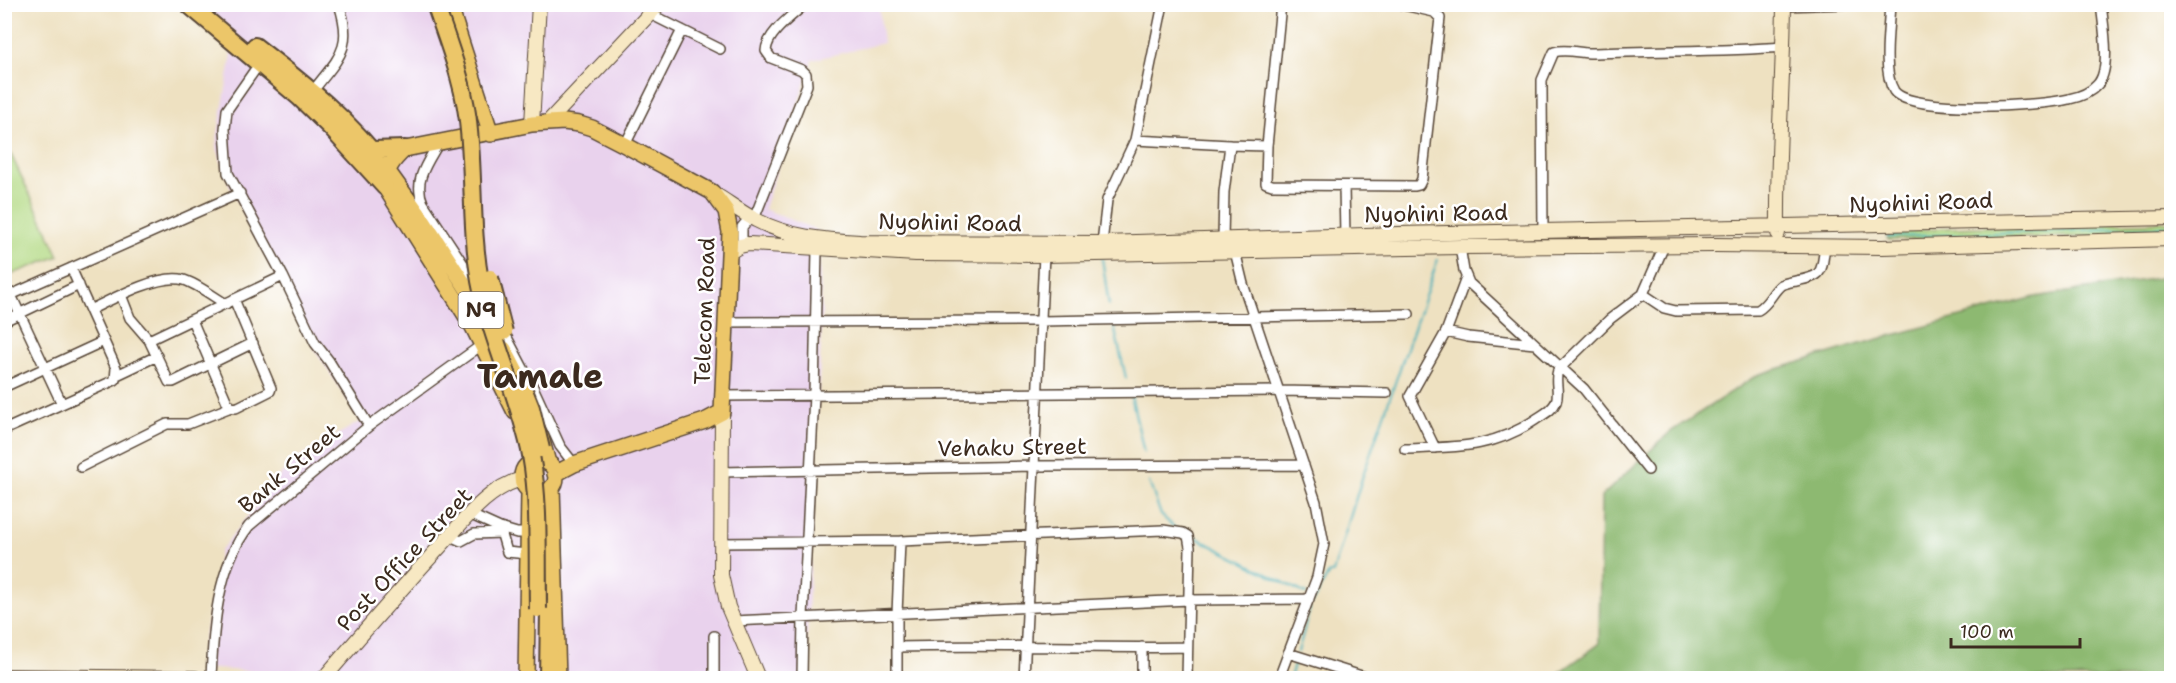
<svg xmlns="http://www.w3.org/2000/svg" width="2176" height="683" viewBox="0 0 2176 683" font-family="'Shantell Sans',sans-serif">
<rect width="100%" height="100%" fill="#fff"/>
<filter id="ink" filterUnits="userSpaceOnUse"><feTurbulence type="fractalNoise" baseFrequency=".0167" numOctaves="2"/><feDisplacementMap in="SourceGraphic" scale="12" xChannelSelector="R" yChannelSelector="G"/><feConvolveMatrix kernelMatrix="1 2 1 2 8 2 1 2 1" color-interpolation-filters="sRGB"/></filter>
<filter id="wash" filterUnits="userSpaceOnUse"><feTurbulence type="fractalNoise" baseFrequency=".008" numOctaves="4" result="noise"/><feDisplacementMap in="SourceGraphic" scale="24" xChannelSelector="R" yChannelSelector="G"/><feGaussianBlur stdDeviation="1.35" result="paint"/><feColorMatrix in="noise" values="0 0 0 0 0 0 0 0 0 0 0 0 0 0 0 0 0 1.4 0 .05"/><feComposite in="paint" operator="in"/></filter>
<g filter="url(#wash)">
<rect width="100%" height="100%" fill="#eee1c1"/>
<!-- built -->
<path fill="#e9d2ed" d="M186,5H879L883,43L812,60L764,209L817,230L822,315L805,678H365L199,668L220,551L290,463L361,421L316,351L231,189L216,145L232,54Z"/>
<!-- green -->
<path fill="#b2d983" stroke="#768250" stroke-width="1.5" d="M5,142L59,256L5,277Z
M2171,222V235L1888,240L1887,237L1890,234L1906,231L1950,228Z"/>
<!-- forest -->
<path fill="#8db971" stroke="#647248" stroke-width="1.5" d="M2171,276V678H1552L1599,644L1601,497L1670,432L1757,375L1860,344L2035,297Z"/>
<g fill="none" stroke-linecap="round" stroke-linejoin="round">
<!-- stream -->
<path stroke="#3eaeba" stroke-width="2" d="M1887,237L2172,227
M1102,258L1109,306
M1113,322L1126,378
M1131,395L1144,453
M1149,482L1161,515L1175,528
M1191,535L1306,594
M1312,603L1329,573H1333L1363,475L1438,259
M1298,652L1310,608
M1290,678L1296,657"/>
</g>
</g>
<g filter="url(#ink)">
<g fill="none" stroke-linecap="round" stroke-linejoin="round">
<!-- street casing -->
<g stroke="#564536" stroke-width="12">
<path id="street" d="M1281,4L1267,146L1266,183L1272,185L1415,186L1419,185L1422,179L1440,18L1434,12L1399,4
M1890,4C1889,27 1882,72 1894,91C1910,114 2041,106 2069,99C2079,97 2090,93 2097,85C2112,70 2103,24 2101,4
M1784,6L1846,4
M650,14L720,49
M259,64L227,110L225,129L228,173L283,276L315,343L329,361L369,426
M313,91C338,58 354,49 339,4
M1135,140L1163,4
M438,144C427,163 413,181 423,203L477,285
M625,145L682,30
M1230,145L1267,146
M1344,186L1345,236
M1543,232L1542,88V80L1554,52C1567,48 1581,54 1595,53C1658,50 1720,52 1783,47
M1102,243L1107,200L1135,140L1230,145L1224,192L1223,239
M749,244L742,239V227L747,221L754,219L807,85L806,74L802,70L771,58L766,51C767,33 792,16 805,4
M1460,247L1464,271L1469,283L1584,389L1648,470
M1235,251L1243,284L1316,502L1324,544L1317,577L1279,678
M1643,294L1664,308L1676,311L1758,310C1769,304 1772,292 1781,285C1785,283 1791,282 1796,281C1824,276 1821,273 1825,246
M11,295L62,404
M121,295L130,318L149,340L169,382H173L253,343
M4,298L240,193
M90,310C112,299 160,273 184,280C197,284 214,297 226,304
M192,320L227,402L231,407L236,408L270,391L271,388L234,299
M4,321L79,285
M727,322L1041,321L1409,314
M502,328L532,385L560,446L574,464
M1446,332L1468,337L1535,344
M149,340L283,276
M117,375L157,356
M4,387L104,341
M723,396L1280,391L1387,393
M4,430L115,380L116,368L71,268
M1435,448L1410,396L1446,332L1466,278
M1405,449C1454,447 1493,449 1535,420C1542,415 1552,411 1556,402C1560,392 1554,381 1558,370L1610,319L1643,294L1664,246
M81,467L167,424H188L231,407
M721,472L1034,466L1304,465
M469,514L500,528L507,552L527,554
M500,528L517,533H527
M450,536L461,541L474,534L502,533
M720,543L900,541L1163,530L1183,533L1188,536L1190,547L1187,678
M733,621L1189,600L1309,599
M714,636V678
M897,647C994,644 1090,649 1187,647
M1288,653L1368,678
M211,678C213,630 217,566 249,526L369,426L483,344
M802,678L803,617L814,395L817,250
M897,678V614L900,541
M1024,678L1044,255
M1142,678V647"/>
</g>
<!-- secondary casing -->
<g stroke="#564536" stroke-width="16">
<path id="secondary" d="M548,122L659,4
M532,124L539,4
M716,195C729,203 742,213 756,220C788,237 824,240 860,242L1102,243L1399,234L2172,218
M1778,233C1777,157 1783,81 1784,4
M730,252L740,246L749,244L916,254L1044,255L1460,247L1715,245L1882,247L2172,239
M722,412L721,575L728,607L758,678
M4,676L195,678
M324,678C361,635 397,593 436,551C461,525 486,488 522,479"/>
</g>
<!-- primary casing -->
<g stroke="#564536" stroke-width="18">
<path id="primary" d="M449,4L491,134
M387,170L420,216L486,318
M504,349L529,397
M515,412L473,327L385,187C387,168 391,162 405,149L532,124L564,122L579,124L592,128L625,145L712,192L726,211L730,232L722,412L705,421L574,464L555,474
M541,437L548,463
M522 477a17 17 0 1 1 34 0a17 17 0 1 1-34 0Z
M552,487L558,678
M526,678L529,491"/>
</g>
<!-- highway casing -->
<g stroke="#564536" stroke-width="20">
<path id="highway" d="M188,4L299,97L330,127L385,187
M255,46C303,83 351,121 387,170
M372,150L405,149
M548,678L549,609"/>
</g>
<!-- street -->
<use href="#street" stroke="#fff" stroke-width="9"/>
<!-- secondary -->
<use href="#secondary" stroke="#f7e8c3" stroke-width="14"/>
<!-- primary -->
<use href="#primary" stroke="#ecc669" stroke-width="15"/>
<!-- highway -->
<use href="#highway" stroke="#ecc669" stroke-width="16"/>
<!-- highway-bridge casing -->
<g stroke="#564536" stroke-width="20" stroke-linecap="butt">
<path id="highway-bridge" d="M435,4C449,45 466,88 469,131C474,181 471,231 480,281C491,340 519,395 531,455C540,505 537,558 538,609
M490,278L504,332
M523,388L531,408L541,449"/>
</g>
<!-- highway-bridge -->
<use href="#highway-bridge" stroke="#ecc669" stroke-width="16"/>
</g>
</g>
<g text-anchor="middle" stroke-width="5" stroke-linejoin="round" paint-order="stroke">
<!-- shield labels -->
<rect fill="#fff" stroke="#766a62" stroke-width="1.5" x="458.5" y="292" width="45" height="36" rx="4.5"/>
<g font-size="21" font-weight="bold" fill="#3b2a1e">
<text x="481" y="317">N9</text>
</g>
<!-- street labels -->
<g font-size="22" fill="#3b2a1e" stroke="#fff">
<text transform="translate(1921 202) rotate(-2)" y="8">Nyohini Road</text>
<text transform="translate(1436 213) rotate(-1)" y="8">Nyohini Road</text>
<text transform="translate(950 222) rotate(1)" y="8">Nyohini Road</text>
<text transform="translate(704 311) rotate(-88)" y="8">Telecom Road</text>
<text transform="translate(1012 447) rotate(-1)" y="8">Vehaku Street</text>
<text transform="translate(289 468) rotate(-40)" y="8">Bank Street</text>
<text transform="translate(404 559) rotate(-47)" y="8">Post Office Street</text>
</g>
<!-- town labels -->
<g font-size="34" font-weight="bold" fill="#3b2a1e" stroke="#fff">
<text x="540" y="388">Tamale</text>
</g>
</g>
<!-- margin -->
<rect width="2176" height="683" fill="none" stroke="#fff" stroke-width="24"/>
<!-- scale -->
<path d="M1951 638v9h129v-9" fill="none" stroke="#3b2a1e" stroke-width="3"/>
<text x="1960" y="638" font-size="18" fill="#3b2a1e" stroke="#ffffff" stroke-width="4.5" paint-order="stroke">100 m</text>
</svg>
